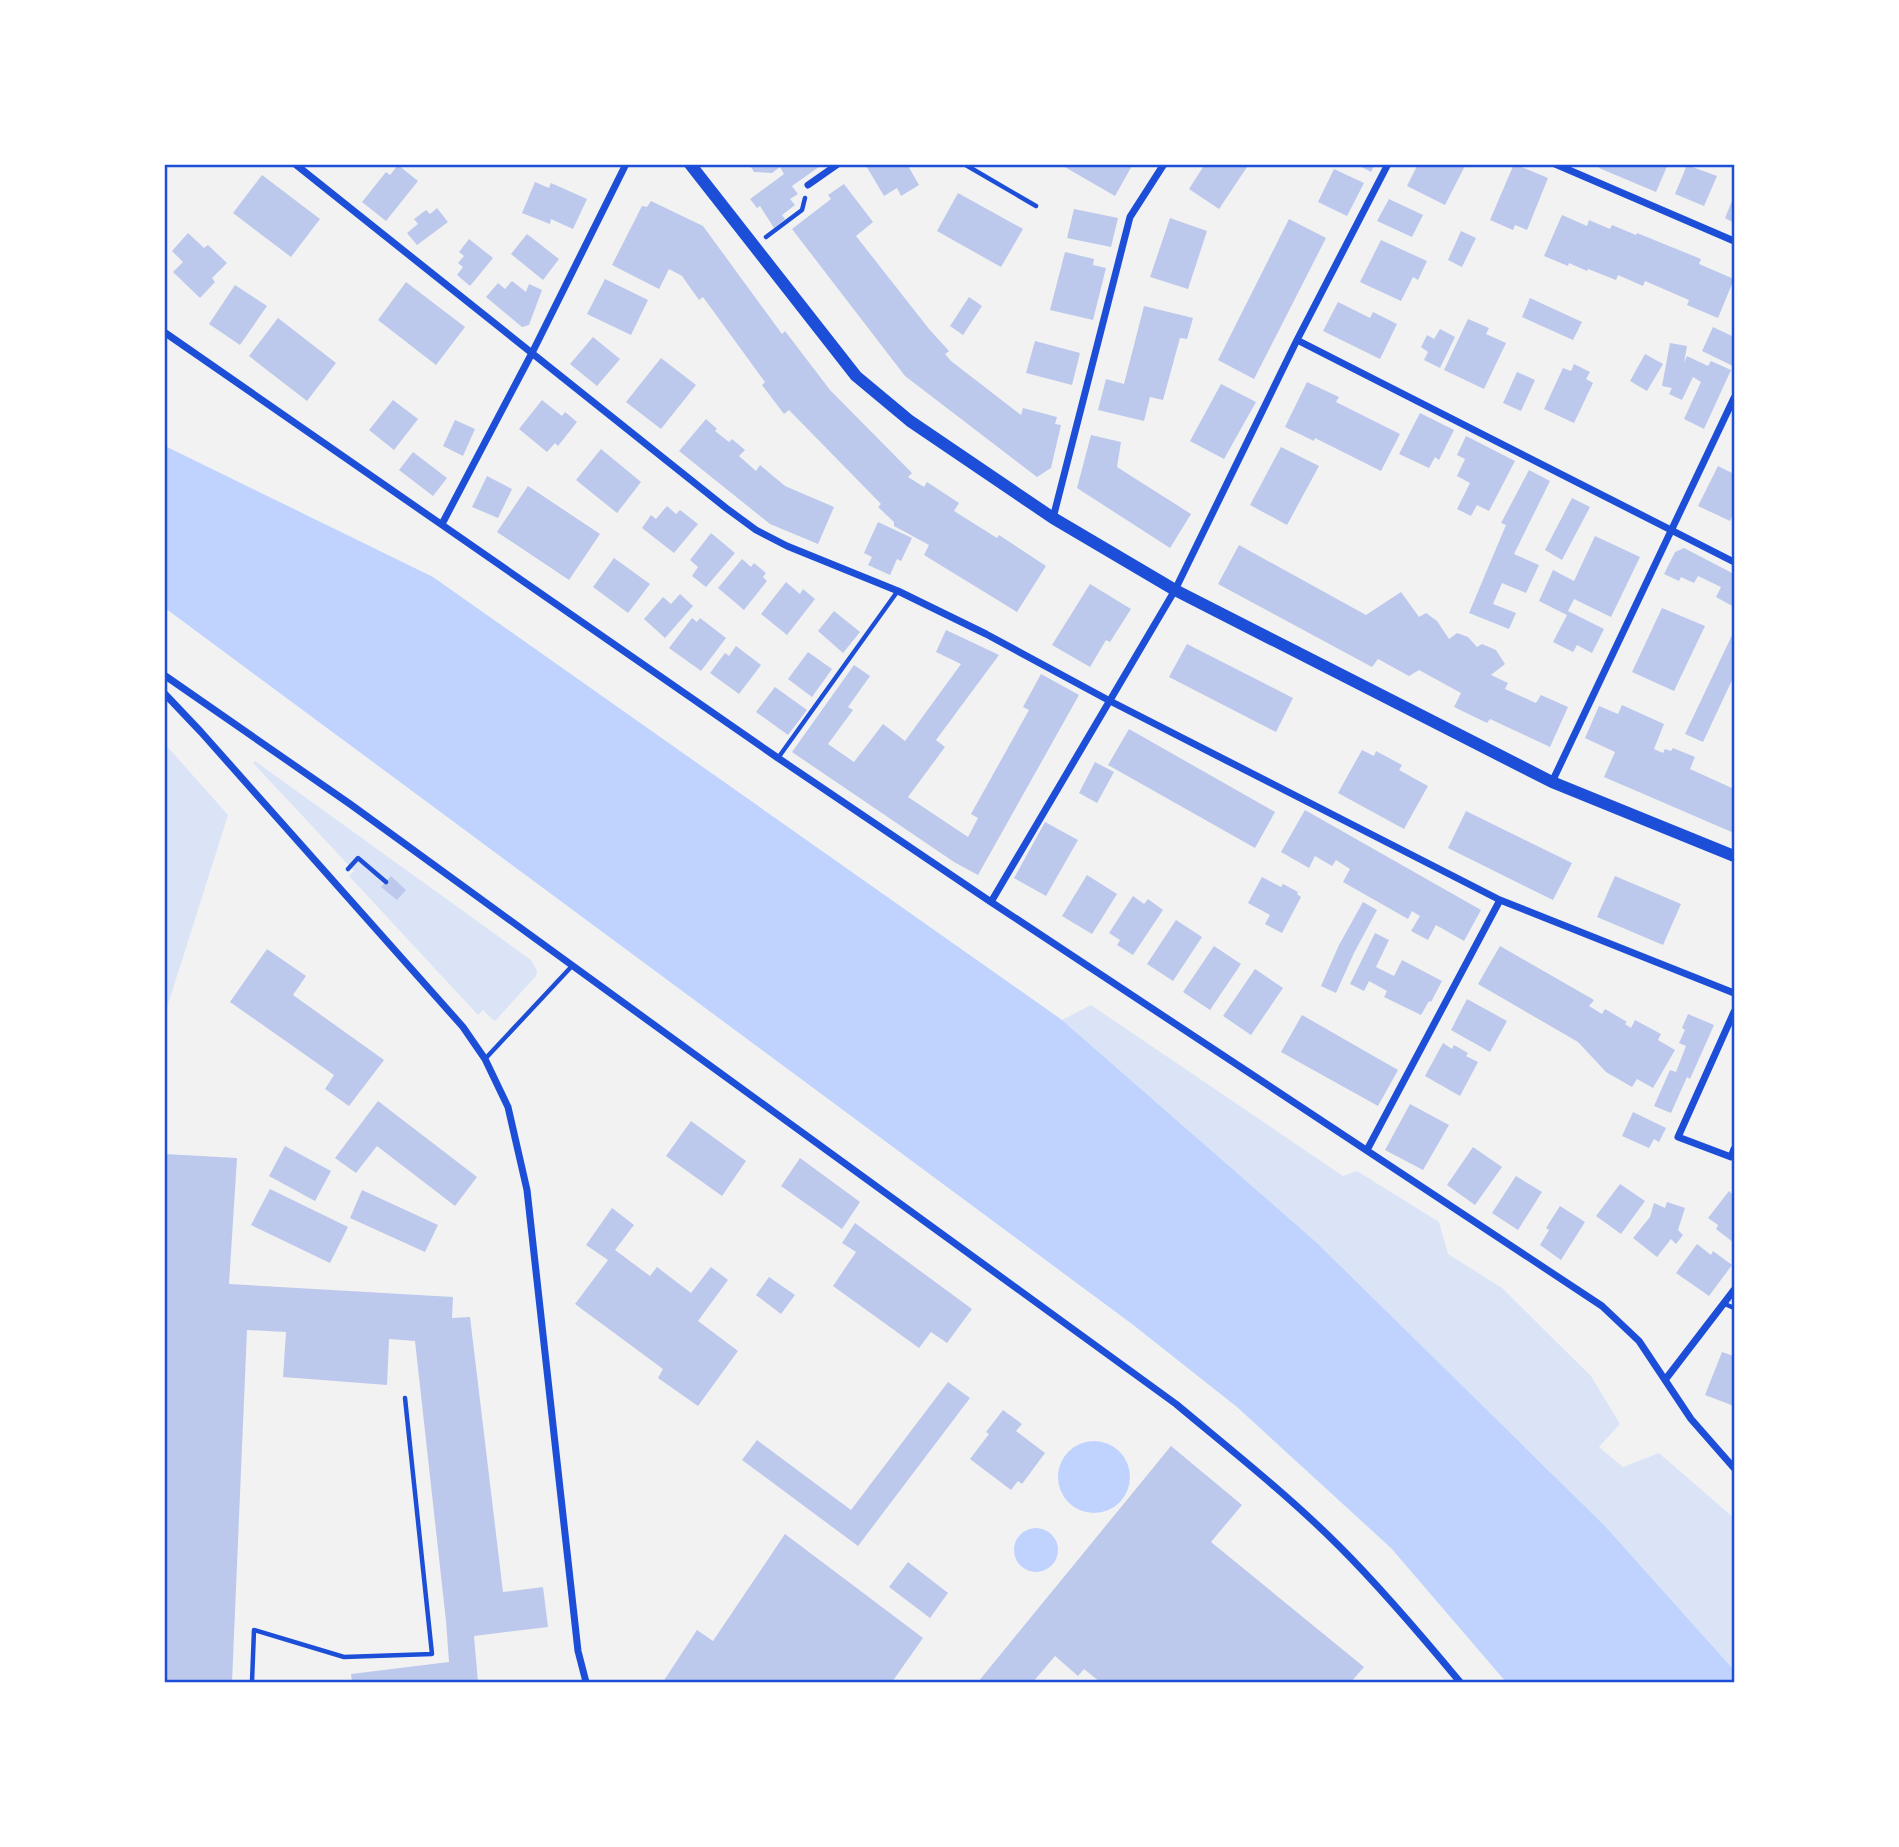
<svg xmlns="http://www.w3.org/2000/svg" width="1899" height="1847" viewBox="0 0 1899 1847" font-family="Literata,serif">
<rect width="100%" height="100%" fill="#f2f2f2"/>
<!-- green -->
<path fill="#dbe4f7" d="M165,744L228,815L165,1014Z
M255,761L531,960L537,971L536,976L496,1020H493L483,1010L478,1015L349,876L354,871L253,763Z
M1091,1005L1343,1176L1357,1171L1439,1222L1448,1254L1502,1288L1591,1376L1620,1424L1599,1447L1623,1467L1659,1453L1734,1518V1670L1605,1526L1316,1242L1062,1020Z"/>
<!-- water -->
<path fill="#bfd3fe" d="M165,446L433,577L1062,1020L1316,1242L1605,1526L1734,1670V1682H1506L1391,1548L1237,1407L1132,1324L165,608Z
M1058 1477a36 36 0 1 1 72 0a36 36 0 1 1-72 0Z
M1014 1550a22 22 0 1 1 44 0a22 22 0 1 1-44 0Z"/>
<!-- building -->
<path fill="#bdc9ec" d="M749,164H823L792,186L798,194L790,199L795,205L782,215L785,219L774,228L760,206L757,208L750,199L784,174L780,167L772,173L754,172Z
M865,164H907L919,185L901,196L897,188L884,196Z
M1064,164H1133L1115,196L1063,166Z
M1205,164H1249L1219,209L1189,189Z
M1356,164H1375L1371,172Z
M1418,164H1466L1445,205L1407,186Z
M1514,164L1548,178L1527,230L1515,225L1513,230L1490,220Z
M1600,164H1668L1656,192L1599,168Z
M398,165L418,181L386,221L362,202L386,172L390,175Z
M1687,165L1717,176L1704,206L1675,194Z
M1334,169L1364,183L1347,216L1318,202Z
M262,175L320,219L291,257L233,213Z
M535,182L549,188L551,183L587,199L573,229L551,219L550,224L522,213Z
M844,184L873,222L856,236L929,329L949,351L945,354L951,361L1021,415L1023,408L1057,417L1055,424L1061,425L1051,468L1037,477L905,376L792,229L831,199L828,195Z
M958,193L1023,229L1001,267L937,231Z
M1734,196V223L1725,218Z
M1389,199L1423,215L1412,237L1377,221Z
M651,201L703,226L782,334L785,331L830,390L912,473L908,477L924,487L927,482L959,503L954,511L997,538L999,535L1046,566L1017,612L924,555L929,545L894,526V522L878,507L881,504L789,410L784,414L762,385L765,382L703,297L699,300L682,276L669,269L659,289L612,265L642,206L647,207Z
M437,208L448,222L417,245L407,233L418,224L414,219L426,210L430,214Z
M1074,209L1118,218L1111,247L1067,238Z
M1562,215L1587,226L1589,220L1610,229L1612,225L1636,235L1637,233L1701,259L1699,264L1734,279L1718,318L1687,305L1689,300L1645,281L1643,286L1618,275L1616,280L1588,269L1587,271L1569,263L1568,266L1544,256Z
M1170,218L1207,231L1188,289L1150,277Z
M1289,219L1326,238L1254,379L1218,360Z
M1461,231L1476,238L1462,267L1448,260Z
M188,233L204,248L208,245L227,263L212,278L215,282L200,298L173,272L183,262L172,251Z
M527,234L559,259L543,280L511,254Z
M469,239L493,258L470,286L457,275L463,267L458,263L464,256L459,252Z
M1381,240L1427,261L1418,280L1413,277L1401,301L1360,282Z
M1065,252L1094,259L1093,265L1106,268L1093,320L1050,310Z
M605,279L648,300L631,335L587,314Z
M512,281L526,292L529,284L542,290L529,325L522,327L486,297L498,283L505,289Z
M406,282L465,327L436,365L378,320Z
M235,285L267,306L240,345L209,324Z
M969,297L982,306L963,335L950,326Z
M1530,298L1582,322L1573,340L1522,317Z
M1338,302L1370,318L1373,312L1397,324L1380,359L1323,331Z
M1144,306L1193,318L1187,339L1180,338L1163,400L1150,397L1144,421L1098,410L1106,379L1124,384Z
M278,318L336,363L307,401L249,356Z
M1468,319L1489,328L1486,334L1506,343L1484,389L1444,370Z
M1713,327L1734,337V363L1733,366L1702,351Z
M1440,329L1455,337L1440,368L1424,360L1428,352L1421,347L1427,335L1434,339Z
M593,337L620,359L597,386L570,364Z
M1035,341L1080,353L1072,385L1026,373Z
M1670,343L1687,346L1684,363L1687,356L1708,366L1711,361L1731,370L1704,429L1684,419L1701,382L1693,377L1682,400L1669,394L1672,388L1662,386Z
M1645,354L1663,364L1647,391L1630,381Z
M661,358L696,385L661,429L626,402Z
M1574,364L1590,372L1586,379L1593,383L1574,423L1544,409L1563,368L1571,371Z
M1517,372L1535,380L1521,411L1503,403Z
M1307,382L1339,397L1336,402L1400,434L1381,471L1315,438L1314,441L1285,427Z
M1221,384L1256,402L1224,459L1190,441Z
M393,400L418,419L394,450L369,430Z
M542,400L562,416L565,412L577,422L558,446L555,443L547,452L519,429Z
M1420,413L1454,430L1439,460L1435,457L1429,468L1399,454Z
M706,419L717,429L715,431L729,442L732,439L745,450L739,456L756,471L760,465L785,486L834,507L818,544L770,524L679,451Z
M455,420L475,429L463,456L443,446Z
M1091,435L1121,442L1117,467L1191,514L1170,548L1077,488Z
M1466,436L1515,461L1489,511L1477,505L1471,516L1457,509L1470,483L1457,476L1465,459L1457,455Z
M1281,447L1319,466L1287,525L1250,505Z
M601,449L641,482L617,513L576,480Z
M413,452L447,478L433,496L399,470Z
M1718,466L1734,474V511L1730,521L1698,506Z
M1529,470L1550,481L1514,554L1539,565L1526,593L1502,583L1493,604L1516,613L1509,629L1469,613L1506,525L1501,523Z
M487,476L512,489L498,518L472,507Z
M528,486L600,534L569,580L497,532Z
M1572,498L1590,507L1562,560L1545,550Z
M667,506L676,514L680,510L698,524L674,553L642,528L651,515L656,519Z
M878,522L912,538L901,561L897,559L890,575L868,565L872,557L864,553Z
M711,533L735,553L706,587L692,576L698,567L690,560Z
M1595,536L1640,557L1611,617L1574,599L1568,611L1604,629L1592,653L1577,645L1573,652L1553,642L1567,615L1539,601L1553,570L1574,581Z
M1239,545L1366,615L1401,592L1419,617L1426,613L1437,621L1449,639L1457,633L1468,637L1477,647L1482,644L1496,650L1505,664L1491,675L1508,683L1505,689L1536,703L1541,695L1568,707L1550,747L1490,719L1487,723L1454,707L1461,693L1419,670L1409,676L1378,659L1372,667L1218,584Z
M1684,548L1734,574V607L1716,597L1721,587L1698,576L1694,583L1681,577L1679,581L1664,574L1675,552Z
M614,558L650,584L628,613L593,587Z
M742,559L751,567L754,563L766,573L763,577L767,581L744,610L718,588Z
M786,582L800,594L803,589L815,599L787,635L761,614Z
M1090,584L1131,609L1110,642L1106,640L1090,667L1052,645Z
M680,594L693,606L665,638L644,619L663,597L671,604Z
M1662,608L1705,626L1674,691L1632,672Z
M834,611L860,632L843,653L818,631Z
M692,618L697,622L700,618L726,638L701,671L669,648Z
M946,630L999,655L936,740L945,747L908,797L968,837L978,818L971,814L1029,710L1023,707L1041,674L1079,695L978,875L954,862L792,752L854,665L870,676L848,707L853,710L828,744L854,762L883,724L905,741L961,664L936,652Z
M1734,631V676L1703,742L1685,734Z
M1187,644L1293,698L1276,732L1169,677Z
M736,646L761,665L739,694L710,673L725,653L729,656Z
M808,652L832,669L812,697L788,679Z
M775,687L807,710L788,735L756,712Z
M1622,705L1664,724L1654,749L1663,753L1665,749L1671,751L1673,748L1695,757L1690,769L1734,789V833L1604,777L1615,752L1585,738L1599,706L1618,714Z
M1129,729L1275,812L1255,848L1108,765Z
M1362,750L1374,756L1376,751L1402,765L1399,770L1428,786L1404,829L1338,793Z
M1095,762L1114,772L1097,803L1079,793Z
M1305,810L1481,910L1464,941L1436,925L1428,940L1411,931L1420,916L1412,911L1408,919L1343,882L1350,869L1336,860L1332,866L1315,856L1309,868L1281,852Z
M1466,811L1572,863L1553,900L1448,848Z
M1045,822L1078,840L1046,896L1014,878Z
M1087,875L1117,894L1092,934L1062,916Z
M391,876L406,890L397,900L381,887Z
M1615,876L1681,904L1663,945L1597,917Z
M1262,877L1281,887L1283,884L1298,892L1297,894L1301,897L1282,933L1265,924L1270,915L1248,903Z
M1133,896L1144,904L1148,899L1163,910L1133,955L1117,945L1120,940L1109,933Z
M1363,902L1377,910L1354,953L1336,993L1321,986L1339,945Z
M1176,920L1202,937L1173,981L1147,964Z
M1375,933L1389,940L1376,967L1394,976L1402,960L1442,981L1431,1002L1429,1001L1421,1015L1384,997L1387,991L1369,981L1364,991L1350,984Z
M1214,946L1241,964L1210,1010L1183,992Z
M1500,946L1594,1000L1589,1006L1602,1014L1605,1009L1627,1022L1625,1024L1631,1028L1635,1020L1661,1034L1658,1040L1675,1050L1653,1088L1637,1079L1632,1087L1606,1072L1578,1042L1478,984Z
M267,949L306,976L293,995L384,1060L349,1106L325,1089L334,1075L230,1002Z
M1255,969L1283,988L1251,1035L1223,1016Z
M1467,999L1507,1021L1490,1052L1451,1030Z
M1688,1014L1714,1025L1690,1079L1687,1077L1671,1113L1654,1106L1670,1070L1676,1072L1686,1046L1679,1043L1685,1030L1682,1028Z
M1302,1015L1398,1070L1378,1106L1281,1052Z
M1443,1043L1452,1049L1454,1045L1468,1053L1466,1056L1478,1062L1460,1096L1425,1076Z
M378,1101L477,1177L455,1206L377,1146L356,1173L335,1158Z
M1410,1104L1449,1125L1423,1170L1385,1150Z
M1633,1112L1666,1128L1659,1142L1654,1139L1649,1148L1622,1136Z
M691,1121L746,1161L722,1196L666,1156Z
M285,1146L331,1171L315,1201L269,1176Z
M1473,1147L1502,1167L1475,1205L1447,1185Z
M165,1154L237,1158L229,1284L453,1297L452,1318L470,1317L503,1592L543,1587L548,1627L474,1636L478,1682H352L351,1674L449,1662L446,1621L415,1341L389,1339L387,1385L283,1377L286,1332L247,1330L232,1682H164Z
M800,1158L860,1202L842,1229L781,1186Z
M1516,1176L1542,1192L1518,1230L1492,1213Z
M1620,1184L1645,1201L1621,1234L1596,1216Z
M270,1189L348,1227L330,1263L251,1225Z
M362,1190L438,1225L425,1252L350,1218Z
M1729,1191L1734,1196V1243L1716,1229L1718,1225L1708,1218Z
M1667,1202L1685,1208L1678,1230L1683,1235L1676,1244L1671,1239L1657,1257L1633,1238L1650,1217L1654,1203L1665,1208Z
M1560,1206L1585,1222L1561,1260L1540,1245L1549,1230L1546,1228Z
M612,1208L634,1225L615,1250L650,1276L657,1267L691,1293L711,1267L728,1280L698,1321L738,1351L698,1406L658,1378L663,1369L575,1304L608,1260L586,1245Z
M855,1223L972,1309L947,1343L931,1332L919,1348L833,1286L856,1252L842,1243Z
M1697,1244L1711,1255L1713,1251L1732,1265L1709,1296L1676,1273Z
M769,1277L795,1295L781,1314L756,1295Z
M1722,1352L1734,1356V1406L1705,1395Z
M948,1382L970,1398L858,1546L742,1460L757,1440L851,1510Z
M1003,1410L1022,1424L1016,1431L1045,1453L1022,1484L1018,1481L1011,1490L970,1459L989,1434L986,1432Z
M1171,1446L1242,1505L1211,1542L1364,1667L1351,1682H1100L1084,1669L1078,1676L1055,1656L1033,1682H978Z
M785,1534L923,1638L892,1682H663L697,1630L713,1641Z
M908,1562L948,1593L930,1618L889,1587Z"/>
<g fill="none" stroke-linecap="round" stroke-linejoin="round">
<!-- path -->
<path stroke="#1d4ed8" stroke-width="4.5" d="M766,237L802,210L805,198
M348,869L358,858L386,882"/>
<!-- service -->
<path stroke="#1d4ed8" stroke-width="4.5" d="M964,164L1036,206
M778,758L897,592
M485,1059L572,966
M1725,1304L1734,1308
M252,1682L254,1630L344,1657L432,1654L405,1398"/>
<!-- minor -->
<path stroke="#1d4ed8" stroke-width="7" d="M295,164L726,508L756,530L787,546L898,591L986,634L1110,701L1500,900L1734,993
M1555,164L1734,241
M808,185L838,164
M164,332L778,758L991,902L1602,1306L1639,1341L1691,1419L1734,1468
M1297,340L1734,562
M1053,518L1130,217L1164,164
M442,524L532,353L626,164
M164,675L350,804L1176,1404C1231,1450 1288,1495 1339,1546C1382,1589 1421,1635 1460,1682
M164,693L201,732L463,1027L485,1059L508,1107L527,1190L578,1651L586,1682
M1552,782L1734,398
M991,902L1175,590L1297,340L1388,164
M1734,1012L1678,1137L1731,1157L1734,1149
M1367,1150L1500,900
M1665,1380L1734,1290"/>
<!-- tertiary -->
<path stroke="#1d4ed8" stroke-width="12" d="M690,164L856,376L910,421L1053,518L1175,590L1552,782L1734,856"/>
</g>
<!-- border -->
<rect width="1899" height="1847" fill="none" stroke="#ffffff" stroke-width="332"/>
<rect x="166" y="166" width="1567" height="1515" fill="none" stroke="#1d4ed8" stroke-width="2.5"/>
</svg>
